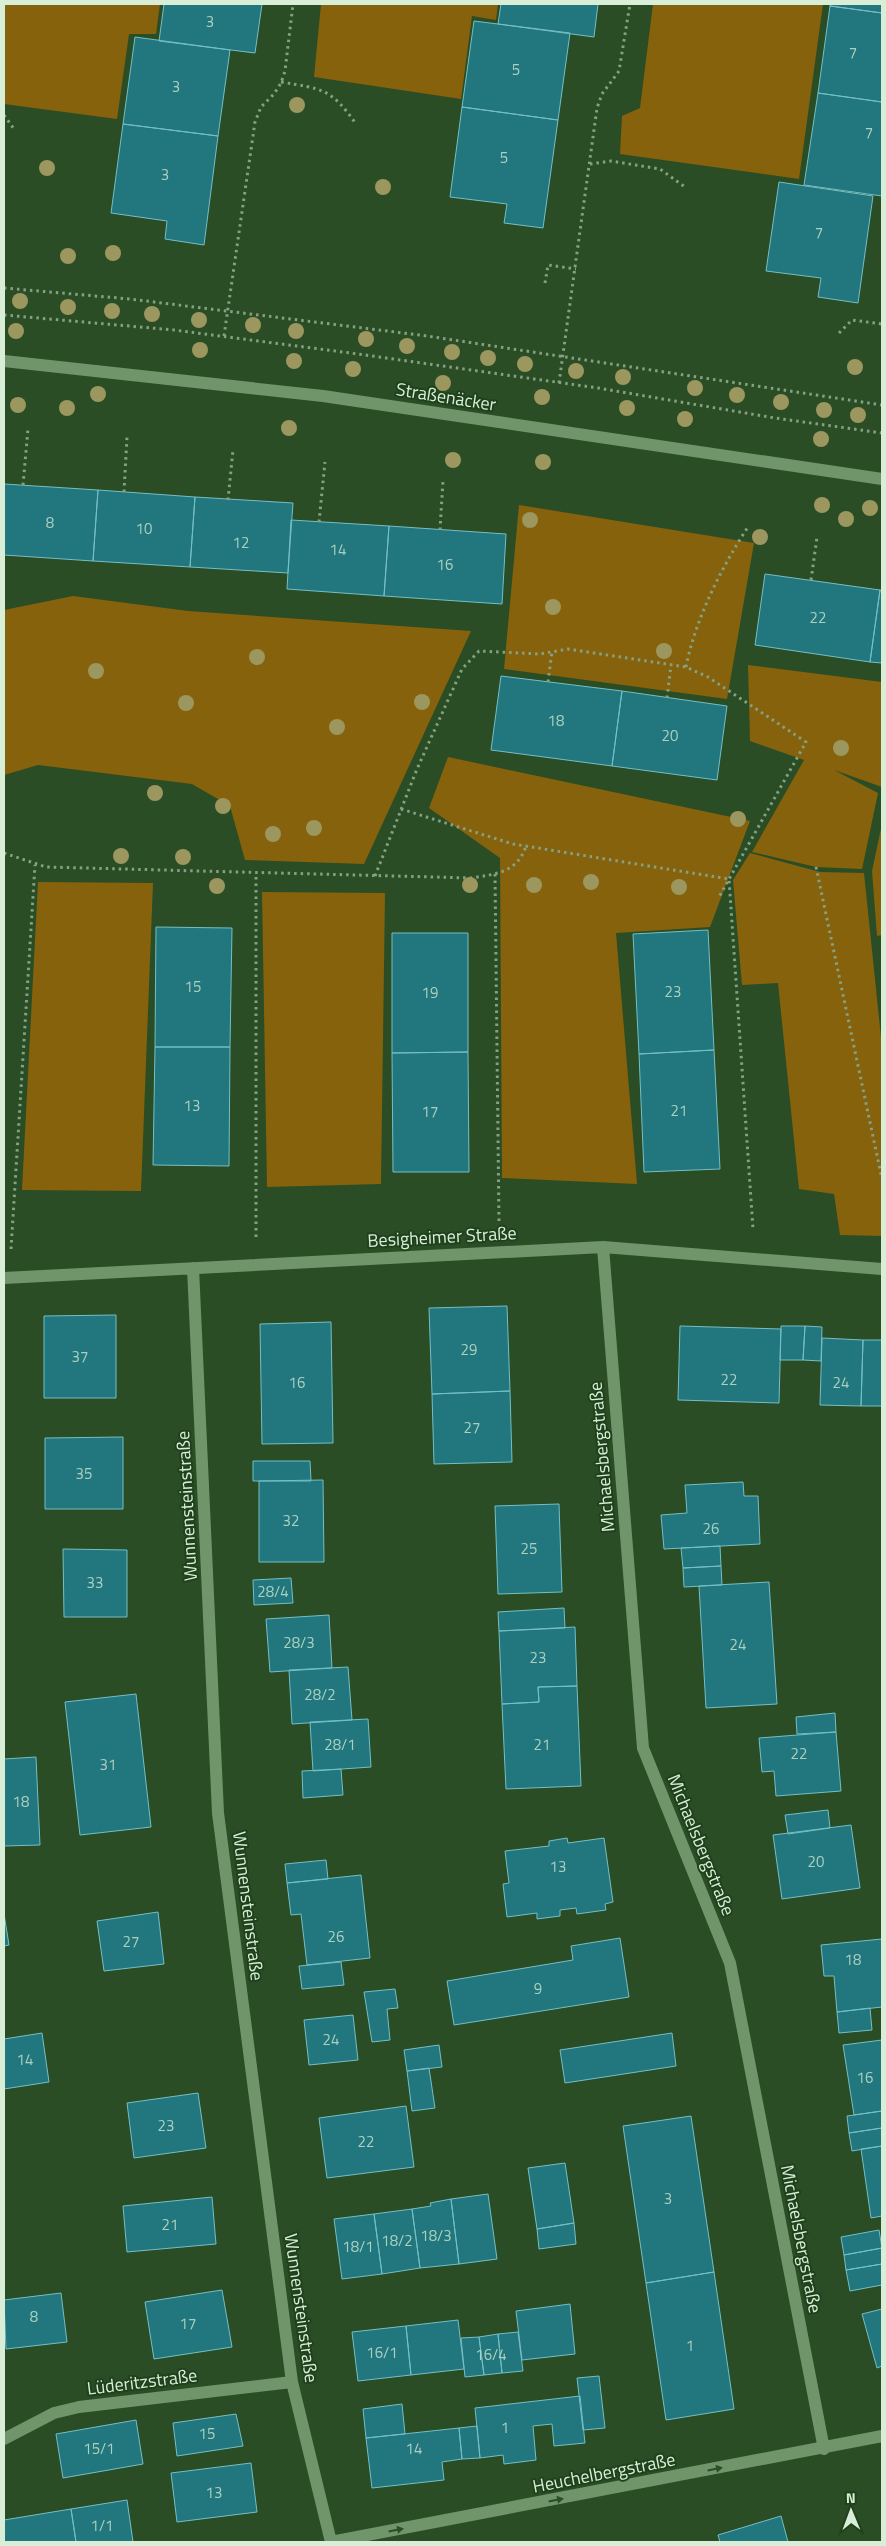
<svg xmlns="http://www.w3.org/2000/svg" width="886" height="2546" viewBox="0 0 886 2546" font-family="'Titillium Web',sans-serif">
<rect width="100%" height="100%" fill="#2a4d26"/>
<!-- green -->
<path fill="#86620c" d="M4,4H160L156,34H129L117,119L4,104Z
M321,4H498L496,20L472,16L461,99L314,77Z
M653,4H823L799,179L620,154L622,116L640,108Z
M519,505L754,543L727,699L504,669Z
M73,596L188,611L471,631L364,864L245,860L230,806L192,784L38,765L4,775V610Z
M748,665L882,682V787L834,770L878,793L862,869L816,867L752,852L804,760L750,741Z
M448,757L750,821L710,927L616,933L637,1184L502,1178L500,858L429,808Z
M882,824V935L877,936L872,871Z
M750,853L820,872L864,873L882,1047V1236L840,1235L834,1194L799,1189L778,983L742,985L733,880Z
M38,882L153,883L141,1191L22,1190Z
M262,892L385,893L381,1184L267,1187Z"/>
<!-- building -->
<path fill="#21777d" stroke="#75bfc5" d="M164,4H262L255,53L159,41Z
M501,4H598L594,37L498,24Z
M830,4H882V13L830,6Z
M830,6L882,13V102L818,93Z
M474,21L570,33L558,120L462,107Z
M135,37L230,50L218,136L123,124Z
M818,93L882,102V196L804,185Z
M462,107L558,120L543,228L504,223L507,204L450,197Z
M123,124L218,136L204,245L165,239L167,221L111,213Z
M779,182L873,196L858,303L818,297L821,278L766,271Z
M4,484L98,490L93,561L4,555Z
M98,490L195,497L190,567L93,561Z
M195,497L293,503L288,573L190,567Z
M291,520L389,526L384,596L287,589Z
M389,526L506,534L502,604L384,596Z
M765,574L880,590L870,662L755,645Z
M880,590H882V663L870,662Z
M501,676L622,691L612,766L491,750Z
M622,691L727,706L717,780L612,766Z
M156,927L232,928L230,1047H155Z
M708,930L714,1050L639,1054L633,934Z
M392,933H468V1052L392,1053Z
M155,1047H230L229,1166L153,1165Z
M714,1050L720,1169L644,1172L639,1054Z
M468,1052L469,1172H393L392,1053Z
M507,1306L510,1391L432,1394L429,1308Z
M116,1315V1398H44V1316Z
M331,1322L333,1443L262,1444L260,1324Z
M680,1326L781,1329L779,1403L678,1400Z
M781,1326H805L803,1360H780Z
M805,1326L822,1327L821,1361L803,1360Z
M822,1338L863,1340L861,1406L820,1405Z
M863,1340H882V1406H861Z
M510,1391L512,1462L434,1464L432,1394Z
M123,1437V1509H45V1438Z
M253,1461H310L311,1481H253Z
M323,1480L324,1562H259V1481Z
M743,1482L744,1496H758L760,1544L664,1549L661,1515L687,1513L685,1485Z
M559,1504L562,1592L498,1594L495,1506Z
M720,1546L721,1566L683,1568L681,1548Z
M63,1549L127,1550V1617H64Z
M721,1566L722,1585L684,1587L683,1568Z
M291,1578L293,1603L254,1605L253,1580Z
M769,1582L777,1704L706,1708L699,1586Z
M564,1608L565,1628L499,1631L498,1612Z
M329,1615L332,1668L270,1672L266,1619Z
M575,1627L577,1686L538,1687L539,1702L502,1704L499,1631Z
M348,1667L352,1720L292,1724L289,1670Z
M577,1686L581,1786L506,1789L502,1704L539,1702L538,1687Z
M136,1694L151,1827L80,1835L65,1702Z
M835,1713L836,1732L797,1734L796,1717Z
M368,1719L371,1767L313,1771L310,1722Z
M836,1732L841,1791L776,1796L774,1771L762,1772L759,1738Z
M36,1757L40,1845L4,1846V1759Z
M341,1769L343,1795L303,1798L302,1771Z
M828,1810L830,1828L788,1834L785,1815Z
M851,1825L860,1888L782,1899L773,1835Z
M567,1838L568,1843L604,1838L613,1902L605,1904L606,1910L577,1914L576,1908L560,1910V1916L537,1919V1913L507,1917L503,1884L509,1883L505,1851L549,1846V1841Z
M326,1860L328,1879L287,1883L285,1864Z
M361,1875L370,1958L307,1965L301,1914L291,1915L287,1883Z
M158,1912L164,1964L104,1971L97,1921Z
M4,1914L9,1945L4,1946Z
M620,1938L629,1997L454,2025L447,1981L573,1960L571,1946Z
M882,1939V2007L837,2012L834,1976H824L821,1945Z
M341,1962L344,1985L302,1989L299,1966Z
M395,1989L398,2008L387,2009L390,2040L372,2042L364,1992Z
M870,2008L872,2030L839,2033L837,2012Z
M353,2015L358,2060L309,2065L304,2020Z
M42,2033L49,2082L4,2089V2039Z
M672,2033L676,2066L565,2083L560,2050Z
M882,2040V2111L854,2115L843,2045Z
M439,2045L442,2067L407,2071L404,2050Z
M429,2068L435,2108L412,2111L407,2071Z
M198,2093L206,2148L134,2158L127,2103Z
M406,2106L414,2167L327,2178L319,2118Z
M882,2111V2128L849,2133L847,2116Z
M691,2116L714,2272L646,2283L623,2126Z
M882,2128V2146L852,2151L849,2133Z
M882,2146V2216L871,2218L861,2149Z
M565,2163L574,2223L537,2229L528,2168Z
M488,2194L497,2259L459,2264L451,2199Z
M212,2197L216,2244L127,2252L123,2206Z
M451,2199L459,2264L420,2268L412,2209L431,2206L430,2203Z
M412,2209L420,2268L382,2274L374,2214Z
M374,2214L382,2274L342,2279L334,2219Z
M574,2223L576,2244L539,2249L537,2229Z
M879,2230L882,2248L844,2255L841,2237Z
M882,2248V2264L846,2270L844,2255Z
M882,2264V2285L850,2291L846,2270Z
M714,2272L734,2409L666,2420L646,2283Z
M222,2290L232,2347L154,2359L145,2302Z
M61,2293L67,2342L6,2349L4,2300Z
M570,2304L575,2354L522,2360L516,2311Z
M882,2309V2366L877,2368L862,2314Z
M458,2320L464,2369L411,2375L406,2326Z
M406,2326L411,2375L358,2381L352,2332Z
M518,2332L523,2371L502,2373L498,2334Z
M498,2334L502,2373L484,2375L479,2337Z
M479,2337L484,2375L465,2377L461,2338Z
M599,2376L605,2428L583,2430L577,2378Z
M580,2396L585,2443L554,2446L552,2424L533,2426L536,2460L504,2464L503,2455L480,2458L475,2408Z
M402,2404L405,2434L366,2438L363,2409Z
M236,2414L243,2446L177,2456L173,2423Z
M136,2420L143,2464L63,2478L56,2434Z
M477,2426L480,2458L462,2459L459,2428Z
M459,2428L462,2459L442,2462L444,2480L372,2488L366,2438Z
M251,2463L257,2512L177,2522L171,2473Z
M127,2500L133,2542H76L71,2509Z
M71,2509L76,2542H4V2520Z
M781,2516L788,2542H720L718,2535Z"/>
<g fill="none" stroke-linecap="round" stroke-linejoin="round">
<!-- path -->
<path stroke="#85a182" stroke-width="3" stroke-dasharray="2.5 4" stroke-linecap="butt" d="M281,82C322,89 331,88 356,124
M4,115L14,129
M590,164L611,161L660,169L685,187
M545,283L548,265L576,269
M4,288L130,299L427,336L882,405
M4,315L174,330L358,354L598,388L775,418L882,433
M839,333L852,320L882,324
M224,336L255,122L261,107L274,94L281,83L285,71L293,4
M559,383L597,108L602,94L619,71L630,4
M23,485L28,429
M124,492L127,437
M228,500L233,450
M319,522L325,462
M440,530L443,480
M811,580L817,537
M686,667C695,620 722,566 748,527
M548,682L552,651
M667,698L671,665
M401,809L513,844L729,879L753,1229
M4,853L46,867L471,878C496,874 517,873 526,846
M816,867L882,1179
M495,874L499,1223
M375,876L417,769L462,669L479,651L540,654L568,649L686,667L708,677L806,742L719,897
M256,1237V873
M11,1249L35,865"/>
<!-- street -->
<path stroke="#70956b" stroke-width="12" d="M4,361L323,396L882,479
M603,1247L643,1748L730,1963L824,2449
M193,1268L218,1813L292,2382L331,2542
M4,1278L603,1247L882,1269
M4,2439L54,2413L79,2407L292,2382
M331,2542L882,2436"/>
</g>
<!-- trees -->
<g fill="#9c975f">
<circle cx="297" cy="105" r="8"/>
<circle cx="47" cy="168" r="8"/>
<circle cx="383" cy="187" r="8"/>
<circle cx="113" cy="253" r="8"/>
<circle cx="68" cy="256" r="8"/>
<circle cx="20" cy="301" r="8"/>
<circle cx="68" cy="307" r="8"/>
<circle cx="112" cy="311" r="8"/>
<circle cx="152" cy="314" r="8"/>
<circle cx="199" cy="320" r="8"/>
<circle cx="253" cy="325" r="8"/>
<circle cx="16" cy="331" r="8"/>
<circle cx="296" cy="331" r="8"/>
<circle cx="366" cy="339" r="8"/>
<circle cx="407" cy="346" r="8"/>
<circle cx="200" cy="350" r="8"/>
<circle cx="452" cy="352" r="8"/>
<circle cx="488" cy="358" r="8"/>
<circle cx="294" cy="361" r="8"/>
<circle cx="525" cy="364" r="8"/>
<circle cx="855" cy="367" r="8"/>
<circle cx="353" cy="369" r="8"/>
<circle cx="576" cy="371" r="8"/>
<circle cx="623" cy="377" r="8"/>
<circle cx="443" cy="383" r="8"/>
<circle cx="695" cy="388" r="8"/>
<circle cx="98" cy="394" r="8"/>
<circle cx="737" cy="395" r="8"/>
<circle cx="542" cy="397" r="8"/>
<circle cx="781" cy="402" r="8"/>
<circle cx="18" cy="405" r="8"/>
<circle cx="67" cy="408" r="8"/>
<circle cx="627" cy="408" r="8"/>
<circle cx="824" cy="410" r="8"/>
<circle cx="858" cy="415" r="8"/>
<circle cx="685" cy="419" r="8"/>
<circle cx="289" cy="428" r="8"/>
<circle cx="821" cy="439" r="8"/>
<circle cx="453" cy="460" r="8"/>
<circle cx="543" cy="462" r="8"/>
<circle cx="822" cy="505" r="8"/>
<circle cx="870" cy="508" r="8"/>
<circle cx="846" cy="519" r="8"/>
<circle cx="530" cy="520" r="8"/>
<circle cx="760" cy="537" r="8"/>
<circle cx="553" cy="607" r="8"/>
<circle cx="664" cy="651" r="8"/>
<circle cx="257" cy="657" r="8"/>
<circle cx="96" cy="671" r="8"/>
<circle cx="422" cy="702" r="8"/>
<circle cx="186" cy="703" r="8"/>
<circle cx="337" cy="727" r="8"/>
<circle cx="841" cy="748" r="8"/>
<circle cx="155" cy="793" r="8"/>
<circle cx="223" cy="806" r="8"/>
<circle cx="738" cy="819" r="8"/>
<circle cx="314" cy="828" r="8"/>
<circle cx="273" cy="834" r="8"/>
<circle cx="121" cy="856" r="8"/>
<circle cx="183" cy="857" r="8"/>
<circle cx="591" cy="882" r="8"/>
<circle cx="470" cy="885" r="8"/>
<circle cx="534" cy="885" r="8"/>
<circle cx="217" cy="886" r="8"/>
<circle cx="679" cy="887" r="8"/>
</g>
<!-- one-way arrows -->
<defs><path id="oneway-solid" d="M-6-.8H1V-3.2L6.5 0L1 3.2V.8H-6Z" transform="scale(1.25)"/></defs>
<g fill="#2b4e28">
<use href="#oneway-solid" transform="translate(715 2469) rotate(-11)"/>
<use href="#oneway-solid" transform="translate(556 2500) rotate(-11)"/>
<use href="#oneway-solid" transform="translate(396 2530) rotate(-11)"/>
</g>
<g text-anchor="middle" stroke-width="4" stroke-linejoin="round" paint-order="stroke">
<!-- number labels -->
<g font-size="15" fill="#abd0c0">
<text x="210" y="27">3</text>
<text x="853" y="58">7</text>
<text x="516" y="75">5</text>
<text x="176" y="92">3</text>
<text x="869" y="138">7</text>
<text x="504" y="163">5</text>
<text x="165" y="180">3</text>
<text x="819" y="238">7</text>
<text x="50" y="528">8</text>
<text x="144" y="534">10</text>
<text x="241" y="548">12</text>
<text x="338" y="555">14</text>
<text x="445" y="570">16</text>
<text x="818" y="623">22</text>
<text x="556" y="726">18</text>
<text x="670" y="741">20</text>
<text x="193" y="992">15</text>
<text x="673" y="997">23</text>
<text x="430" y="998">19</text>
<text x="192" y="1111">13</text>
<text x="679" y="1116">21</text>
<text x="430" y="1117">17</text>
<text x="469" y="1355">29</text>
<text x="80" y="1362">37</text>
<text x="729" y="1385">22</text>
<text x="297" y="1388">16</text>
<text x="841" y="1388">24</text>
<text x="472" y="1433">27</text>
<text x="84" y="1479">35</text>
<text x="291" y="1526">32</text>
<text x="711" y="1534">26</text>
<text x="529" y="1554">25</text>
<text x="95" y="1588">33</text>
<text x="273" y="1597">28/4</text>
<text x="299" y="1648">28/3</text>
<text x="738" y="1650">24</text>
<text x="538" y="1663">23</text>
<text x="320" y="1700">28/2</text>
<text x="340" y="1750">28/1</text>
<text x="542" y="1750">21</text>
<text x="799" y="1759">22</text>
<text x="108" y="1770">31</text>
<text x="21" y="1807">18</text>
<text x="816" y="1867">20</text>
<text x="558" y="1872">13</text>
<text x="336" y="1942">26</text>
<text x="131" y="1947">27</text>
<text x="853" y="1965">18</text>
<text x="538" y="1994">9</text>
<text x="331" y="2045">24</text>
<text x="25" y="2065">14</text>
<text x="865" y="2083">16</text>
<text x="166" y="2131">23</text>
<text x="366" y="2147">22</text>
<text x="668" y="2204">3</text>
<text x="170" y="2230">21</text>
<text x="436" y="2241">18/3</text>
<text x="397" y="2246">18/2</text>
<text x="358" y="2252">18/1</text>
<text x="34" y="2322">8</text>
<text x="188" y="2329">17</text>
<text x="690" y="2351">1</text>
<text x="382" y="2358">16/1</text>
<text x="491" y="2360">16/4</text>
<text x="505" y="2433">1</text>
<text x="207" y="2439">15</text>
<text x="99" y="2454">15/1</text>
<text x="414" y="2454">14</text>
<text x="214" y="2498">13</text>
<text x="102" y="2531">1/1</text>
</g>
<!-- street labels -->
<g font-size="18" fill="#d9eed7" stroke="#1f421c">
<text transform="translate(446 397) rotate(9)" y="6">Straßenäcker</text>
<text transform="translate(442 1237) rotate(-3)" y="6">Besigheimer Straße</text>
<text transform="translate(602 1457) rotate(-95)" y="6">Michaelsbergstraße</text>
<text transform="translate(187 1506) rotate(-93)" y="6">Wunnensteinstraße</text>
<text transform="translate(701 1845) rotate(68)" y="6">Michaelsbergstraße</text>
<text transform="translate(248 1906) rotate(83)" y="6">Wunnensteinstraße</text>
<text transform="translate(801 2239) rotate(79)" y="6">Michaelsbergstraße</text>
<text transform="translate(301 2308) rotate(82)" y="6">Wunnensteinstraße</text>
<text transform="translate(142 2382) rotate(-7)" y="6">Lüderitzstraße</text>
<text transform="translate(604 2473) rotate(-11)" y="6">Heuchelbergstraße</text>
</g>
</g>
<!-- border -->
<rect width="886" height="2546" fill="none" stroke="#d9eed7" stroke-width="10"/>
<!-- north arrow -->
<g transform="translate(851 2511) rotate(359)" stroke="#1f421c" stroke-width="4" paint-order="stroke">
<path d="M0-4L9 19L0 12L-9 19Z" fill="#d9eed7"/>
<text y="-8" font-size="14" font-weight="bold" text-anchor="middle" fill="#d9eed7">N</text>
</g>
</svg>
